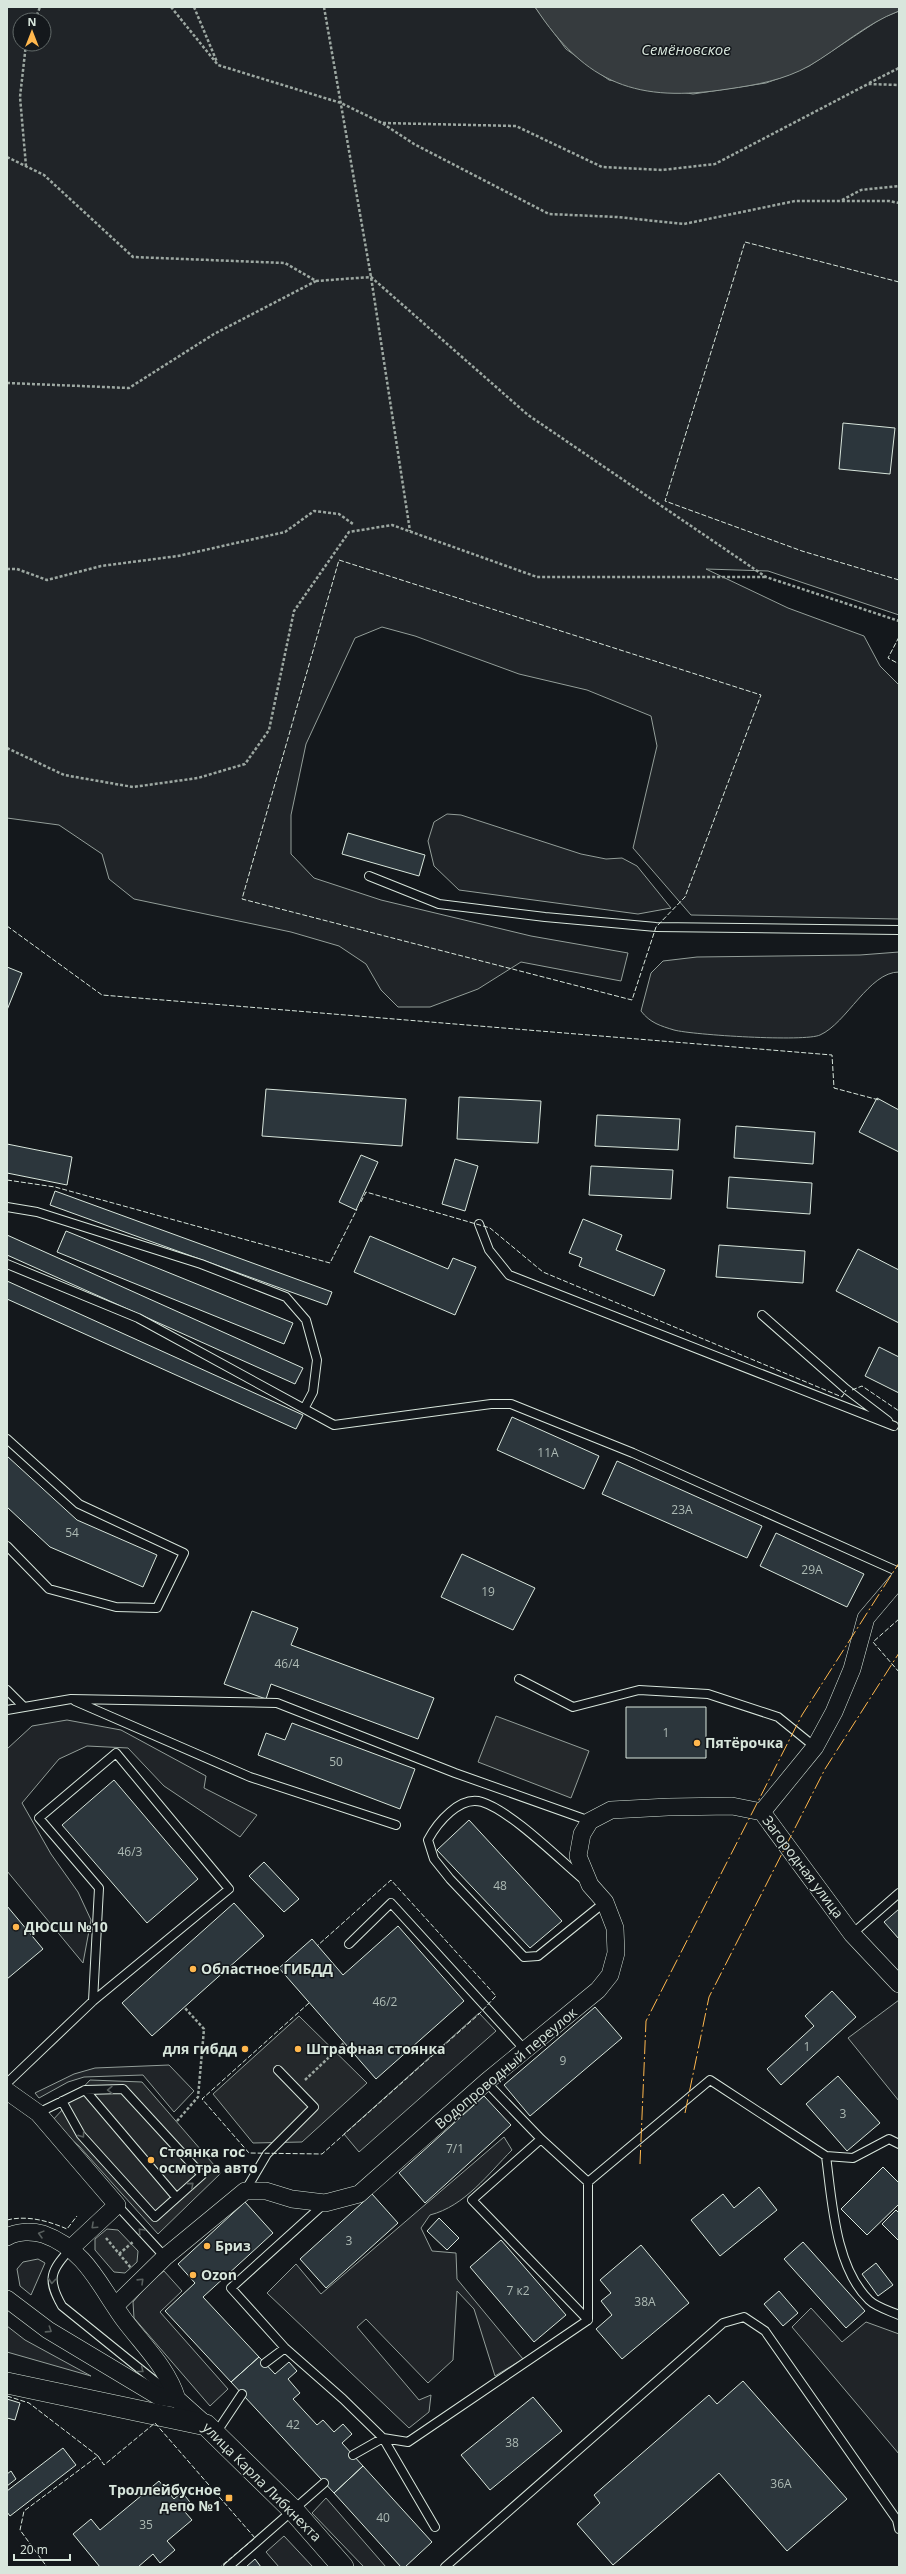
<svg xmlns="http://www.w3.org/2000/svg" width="906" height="2574" viewBox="0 0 906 2574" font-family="'Open Sans',sans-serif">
<rect width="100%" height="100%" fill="#14181c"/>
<!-- green -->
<path fill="#202428" stroke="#939e99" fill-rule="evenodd" d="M7,7H535L566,49L609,80L693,94L766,83L788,75L809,66L882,18L899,11V615L768,571L706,569L788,608L864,636L880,666L899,685V919L691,915L633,848L657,746L651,716L587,690L519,674L415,636L382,627L355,638L306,744L291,815V854L314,878L381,900L531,936L628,953L621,981L521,962L478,989L430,1007H398L381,990L366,964L339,946L291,932L134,899L109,879L102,854L59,825L7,818ZM20,20H44V44H20Z
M447,814L461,815L581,854L606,859L622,858L637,866L671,908L638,914L459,890L434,866L428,841L434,822Z
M899,952V972C869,972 847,1023 820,1035C805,1042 693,1035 674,1030C661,1026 650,1023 641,1011L651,973L663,961L697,957L860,955Z
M67,1720L121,1730L206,1776L204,1788L257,1815L240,1837L164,1786L128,1748L87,1746L59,1759L22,1803L51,1854L78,1892L91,1920L83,1963L7,1871V1749L32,1726Z
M899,2000V2101L848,2038Z
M479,2013L496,2031L359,2152L344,2134Z
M169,2065L194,2091L174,2112L143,2075L84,2077L68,2082L39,2098L35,2093L74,2074L95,2068Z
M504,2137L512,2150C488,2174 465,2206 430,2215L421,2228L432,2251L456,2253L457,2279L523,2359L495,2376L474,2309L457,2291L453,2360L428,2383L366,2319L357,2327L419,2400L431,2395L429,2412L409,2428L267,2293L296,2264L321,2294Z
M38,2259L45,2263L31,2295L20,2286L17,2269L23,2262Z
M164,2271L182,2291L160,2312L228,2389L210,2406L134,2318L133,2302L149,2283Z
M811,2308L842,2342L866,2322L899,2334V2454L792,2327Z
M7,2326L25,2340L91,2376L7,2352Z
M326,2498L386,2567H364L312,2513Z
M284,2536L313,2567H279L266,2552Z"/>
<!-- parking -->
<path fill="#24282b" stroke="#939e99" d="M496,1716L589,1751L571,1798L478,1762Z
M299,2016L367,2083L302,2142L253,2143L213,2094Z
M90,2080L142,2082L221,2173L158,2234L79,2146L51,2122Z
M107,2229L118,2230L138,2251L137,2262L125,2273L114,2272L95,2250V2239Z"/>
<!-- water -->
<path fill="#363b3e" stroke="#939e99" d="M535,7H899V11C865,24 840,48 809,66C784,80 756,85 728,89C638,103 586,85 535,7Z"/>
<!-- building -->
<path fill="#2c363c" stroke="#d8e6dc" d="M843,423L895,428L890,474L839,469Z
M348,833L425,855L419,876L342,854Z
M7,967L22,973L7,1010Z
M266,1089L406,1099L402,1146L262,1136Z
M459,1097L541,1101L538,1143L457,1139Z
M877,1098L899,1110V1152L859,1132Z
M597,1115L680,1119L678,1150L595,1146Z
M736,1126L815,1132L813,1164L734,1158Z
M7,1144L72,1157L67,1185L7,1173Z
M361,1155L378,1162L356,1210L339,1202Z
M455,1159L478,1166L465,1211L442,1204Z
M591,1166L673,1170L671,1199L589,1195Z
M729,1177L812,1183L810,1214L727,1208Z
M55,1191L332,1292L327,1305L50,1205Z
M583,1219L622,1235L616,1250L665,1270L654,1296L579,1266L582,1258L569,1253Z
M66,1231L293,1323L284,1344L57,1252Z
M7,1235L303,1368L295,1384L7,1255Z
M370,1236L448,1269L453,1258L476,1267L455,1315L354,1272Z
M719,1245L805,1251L803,1283L716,1277Z
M858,1249L899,1270V1323L836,1291Z
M7,1281L303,1415L296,1429L7,1299Z
M879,1347L899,1357V1393L865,1376Z
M512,1417L599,1456L584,1489L497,1450Z
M7,1456L77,1520L157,1555L143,1587L50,1547L7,1507Z
M617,1461L762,1526L747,1558L602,1494Z
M776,1533L864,1574L847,1607L760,1566Z
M462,1554L535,1588L513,1630L441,1597Z
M252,1611L298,1628L291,1645L434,1698L418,1739L271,1684L266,1699L224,1684Z
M626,1707H706V1758H626Z
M292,1723L415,1769L400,1809L258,1755L266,1733L285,1740Z
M114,1780L198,1879L147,1923L62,1825Z
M469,1820L562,1921L530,1948L437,1850Z
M264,1862L299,1899L284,1912L249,1876Z
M234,1903L264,1936L152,2036L122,2003Z
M7,1906L43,1949L7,1979Z
M899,1909V1939L884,1922Z
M398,1926L464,2001L376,2079L279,1968L312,1939L343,1975Z
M832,1991L856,2017L781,2085L767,2069L814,2026L805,2016Z
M595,2007L622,2038L530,2116L504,2085Z
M838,2076L880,2123L847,2151L806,2104Z
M484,2096L511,2125L425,2203L399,2173Z
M883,2167L899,2183V2204L867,2235L841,2209Z
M759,2187L777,2210L720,2256L691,2220L723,2194L734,2208Z
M372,2194L398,2223L326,2288L300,2259Z
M245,2202L273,2233L203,2297L259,2357L231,2382L165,2311L195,2283L178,2264Z
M896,2210L899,2213V2241L882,2224Z
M439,2218L459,2238L447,2250L427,2231Z
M501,2240L566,2315L534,2342L470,2267Z
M803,2242L865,2311L846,2328L784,2259Z
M641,2245L689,2303L622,2359L596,2329L612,2315L601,2301L611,2293L600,2280Z
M876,2263L893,2285L878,2296L862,2274Z
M779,2291L798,2313L783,2326L764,2304Z
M259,2357L275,2374L289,2362L297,2371L288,2379L300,2393L293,2399L317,2425L323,2420L334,2432L343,2424L352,2434L342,2443L363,2466L334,2493L231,2382Z
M743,2381L847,2499L787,2551L719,2473L613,2565L577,2524L600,2503L594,2495L709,2395L717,2404Z
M533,2397L562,2431L490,2490L461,2455Z
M7,2399L20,2403L15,2420L7,2418Z
M63,2448L76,2465L10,2516L7,2512V2491Z
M363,2466L432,2542L405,2567H401L334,2493Z
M11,2471L16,2479L7,2486V2474Z
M159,2481L174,2499L182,2492L193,2506L185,2512L192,2520L167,2541L175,2550L160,2563L153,2554L138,2567H100L73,2534L91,2519L100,2530Z
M255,2559L261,2567H246Z"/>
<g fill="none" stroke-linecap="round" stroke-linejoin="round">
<!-- service casing -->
<g stroke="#d8e6dc" stroke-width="10">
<path id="service" d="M369,876L439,904L545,917L656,927L899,930
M7,1207L37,1212L201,1264L286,1297L306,1320L317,1360L313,1392L305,1407
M479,1224L489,1250L509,1275L894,1426
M7,1264L138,1318L334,1425L491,1404H511L633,1453L899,1572
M762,1315L846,1389L888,1421
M7,1439L79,1504L184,1553L157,1608L116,1607L49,1589L7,1546
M519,1679L573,1707L639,1690L708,1694L778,1717L815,1747
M7,1690L23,1706
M75,1701L250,1777L396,1825
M7,1710L71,1699L277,1703L455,1773L590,1821
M584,1880C559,1859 511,1811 482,1802C460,1795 437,1823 428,1840L434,1859L450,1879L524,1957L538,1956L605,1902
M852,1934L899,1893
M349,1944L391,1903L526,2051
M7,2083L93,2001L229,1889L116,1753L39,1818L99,1888L93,2001
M62,2101L81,2135L155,2217L202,2175L123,2089L85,2090
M38,2113L85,2090L176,2197
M541,2139L472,2200L588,2320
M826,2156C832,2201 835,2267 869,2300C876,2307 890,2311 899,2315
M588,2182L710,2080L826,2156L853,2158L889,2139L899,2144
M245,2191L267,2154L314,2107L278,2070
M324,2204L231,2288L285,2348L343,2399L383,2438L435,2527
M117,2205L165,2257
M71,2248C51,2271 46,2278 62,2306L171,2394
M265,2363L285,2348
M216,2433L242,2394
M353,2455L383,2438L408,2442L588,2320V2182L541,2139L486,2082
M228,2567L324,2483
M445,2567L723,2323L744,2317L765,2331L897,2520L899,2529"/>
</g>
<!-- minor casing -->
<g stroke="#d8e6dc" stroke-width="18">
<path id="minor" d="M762,1812L815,1747L834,1712L852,1669L866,1618L899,1579
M762,1812L852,1934L899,1984
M7,2091L38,2113L117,2205L71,2248
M7,2237C17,2231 32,2231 43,2234C86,2249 100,2287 125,2321C144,2346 168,2369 177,2399
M7,2299L48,2330L158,2396L177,2399L206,2425
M116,2305L165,2257L245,2191H266L292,2199L325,2203L359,2194L486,2082L598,1990L610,1975L616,1953L615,1928L605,1902L590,1885L578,1856L582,1834L590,1821L611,1810L668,1807L732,1806L762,1812"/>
</g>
<!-- tertiary casing -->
<g stroke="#d8e6dc" stroke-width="22">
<path id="tertiary" d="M7,2383L206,2425L294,2511L343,2567"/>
</g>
<!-- path -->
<path stroke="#9da8a2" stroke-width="2.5" stroke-dasharray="3 2" stroke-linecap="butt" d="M171,7L218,65L341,103L382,123L414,144L549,214L617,217L684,224L795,201H889L899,203
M194,7L217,62
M324,7L371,277L410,531
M35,20L40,7
M26,44L20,97L26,166
M869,83L899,68
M383,123L516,126L602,167L662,170L715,164L868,84L899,85
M7,157L44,175L133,257L285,263L316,281L371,277L528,415L766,577L899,621
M842,200L861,190L899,186
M7,383L129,388L214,334L316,281
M7,569H17L47,580L101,566L178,556L285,532L314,511L339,514L353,524
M7,748L64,775L133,787L198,778L245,764L269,730L294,611L349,532L392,525L537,577H766
M305,2080L344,2043
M177,2121L198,2097L204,2029L184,2007
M106,2238L131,2268
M119,2254L134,2241"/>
<!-- service -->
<use href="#service" stroke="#14181c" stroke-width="8"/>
<!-- minor -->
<use href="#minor" stroke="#14181c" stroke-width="17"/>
<!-- tertiary -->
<use href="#tertiary" stroke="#14181c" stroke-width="21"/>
<!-- fence -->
<path stroke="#d8e6dc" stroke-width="1" stroke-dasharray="5 2" stroke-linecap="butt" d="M899,282L745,242L665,501L802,551L899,580
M339,560L761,695L685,897L656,927L632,1000L242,899Z
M899,637L888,658L899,664
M7,926L102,995L832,1055L834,1088L879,1100
M7,1180L55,1187L330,1263L357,1209
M361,1202L366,1192L490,1228L543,1272L842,1397L846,1390
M852,1390L862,1386L899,1411
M899,1619L873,1642L899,1672
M309,2003L202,2099L249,2153L322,2154L478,2015L496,1996L391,1880L317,1946
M7,2220C27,2215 49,2221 67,2229L77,2216
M7,2396L29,2403L98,2456L24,2511L20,2530L47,2567
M98,2456L104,2465L155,2423L255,2538L220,2567"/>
<!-- power -->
<path stroke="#ffb74d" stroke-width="1" stroke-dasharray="14 3 2 3" stroke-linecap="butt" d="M685,2113L709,1997L825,1769L899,1653
M640,2164L646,2021L802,1715L899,1563"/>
</g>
<!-- one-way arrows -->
<defs><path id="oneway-chevron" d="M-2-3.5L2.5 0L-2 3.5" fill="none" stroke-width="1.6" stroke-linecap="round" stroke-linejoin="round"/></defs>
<g stroke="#59605f">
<use href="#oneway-chevron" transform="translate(110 2090) rotate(179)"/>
<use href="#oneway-chevron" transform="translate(82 2135) rotate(55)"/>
<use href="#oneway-chevron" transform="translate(191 2185) rotate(-41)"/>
<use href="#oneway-chevron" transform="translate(94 2226) rotate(137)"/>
<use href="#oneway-chevron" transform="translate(141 2231) rotate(-133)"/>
<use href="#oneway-chevron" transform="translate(41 2234) rotate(-165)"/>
<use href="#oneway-chevron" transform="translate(52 2281) rotate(95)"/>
<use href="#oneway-chevron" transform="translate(141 2281) rotate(-44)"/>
<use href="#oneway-chevron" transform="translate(49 2330) rotate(33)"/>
<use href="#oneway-chevron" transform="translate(141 2370) rotate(39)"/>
</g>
<!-- markers -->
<g fill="#ffb74d" stroke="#14181c" stroke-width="1.5">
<circle cx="697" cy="1743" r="4"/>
<circle cx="16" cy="1927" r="4"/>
<circle cx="193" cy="1969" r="4"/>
<circle cx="245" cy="2049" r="4"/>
<circle cx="298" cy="2049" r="4"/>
<circle cx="151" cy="2160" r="4"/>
<circle cx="207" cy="2246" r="4"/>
<circle cx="193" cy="2275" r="4"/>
<rect x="225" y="2494" width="8" height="8" rx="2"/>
</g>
<g text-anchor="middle" stroke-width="3" stroke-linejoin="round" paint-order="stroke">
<!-- number labels -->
<g font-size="12" fill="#adbab4">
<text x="548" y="1457">11А</text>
<text x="682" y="1514">23А</text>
<text x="72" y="1537">54</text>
<text x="812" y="1574">29А</text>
<text x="488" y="1596">19</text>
<text x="287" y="1668">46/4</text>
<text x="666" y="1737">1</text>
<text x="336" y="1766">50</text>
<text x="130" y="1856">46/3</text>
<text x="500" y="1890">48</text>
<text x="385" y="2006">46/2</text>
<text x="807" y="2051">1</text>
<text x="563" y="2065">9</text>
<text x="843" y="2118">3</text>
<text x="455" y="2153">7/1</text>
<text x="349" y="2245">3</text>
<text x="518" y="2295">7 к2</text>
<text x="645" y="2306">38А</text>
<text x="293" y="2429">42</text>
<text x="512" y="2447">38</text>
<text x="781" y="2488">36А</text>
<text x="383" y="2522">40</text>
<text x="146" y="2529">35</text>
</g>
<!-- poi labels -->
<g font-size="14" font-weight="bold" fill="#d8e6dc" stroke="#14181c" text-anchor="start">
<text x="705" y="1748">Пятёрочка</text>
<text x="24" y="1932">ДЮСШ №10</text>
<text x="201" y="1974">Областное ГИБДД</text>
<text x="237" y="2054" text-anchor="end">для гибдд</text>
<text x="306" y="2054">Штрафная стоянка</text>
<text x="159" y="2157">Стоянка гос<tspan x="159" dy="16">осмотра авто</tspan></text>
<text x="215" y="2251">Бриз</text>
<text x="201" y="2280">Ozon</text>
<text x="221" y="2495" text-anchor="end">Троллейбусное<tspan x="221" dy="16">депо №1</tspan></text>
</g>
<!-- street labels -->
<g font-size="14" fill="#d8e6dc" stroke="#14181c">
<text transform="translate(803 1867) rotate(53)" y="5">Загородная улица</text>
<text transform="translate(506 2068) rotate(-40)" y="5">Водопроводный переулок</text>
<text transform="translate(262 2482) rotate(45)" y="5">улица Карла Либкнехта</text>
</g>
<!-- water labels -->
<g font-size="15" font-style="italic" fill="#d8e6dc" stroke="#14181c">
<text x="686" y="55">Семёновское</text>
</g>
</g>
<!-- border -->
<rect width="906" height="2574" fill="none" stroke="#d8e6dc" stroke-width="16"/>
<!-- north arrow -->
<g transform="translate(32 32)"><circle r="19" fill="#14181c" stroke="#626a69"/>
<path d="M0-3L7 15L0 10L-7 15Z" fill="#ffb74d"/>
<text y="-6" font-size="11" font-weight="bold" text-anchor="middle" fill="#d8e6dc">N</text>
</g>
<!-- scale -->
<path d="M14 2554v6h56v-6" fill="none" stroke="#d8e6dc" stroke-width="2"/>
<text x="20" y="2554" font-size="12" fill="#d8e6dc" stroke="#14181c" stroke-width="3" paint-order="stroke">20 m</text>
</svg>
